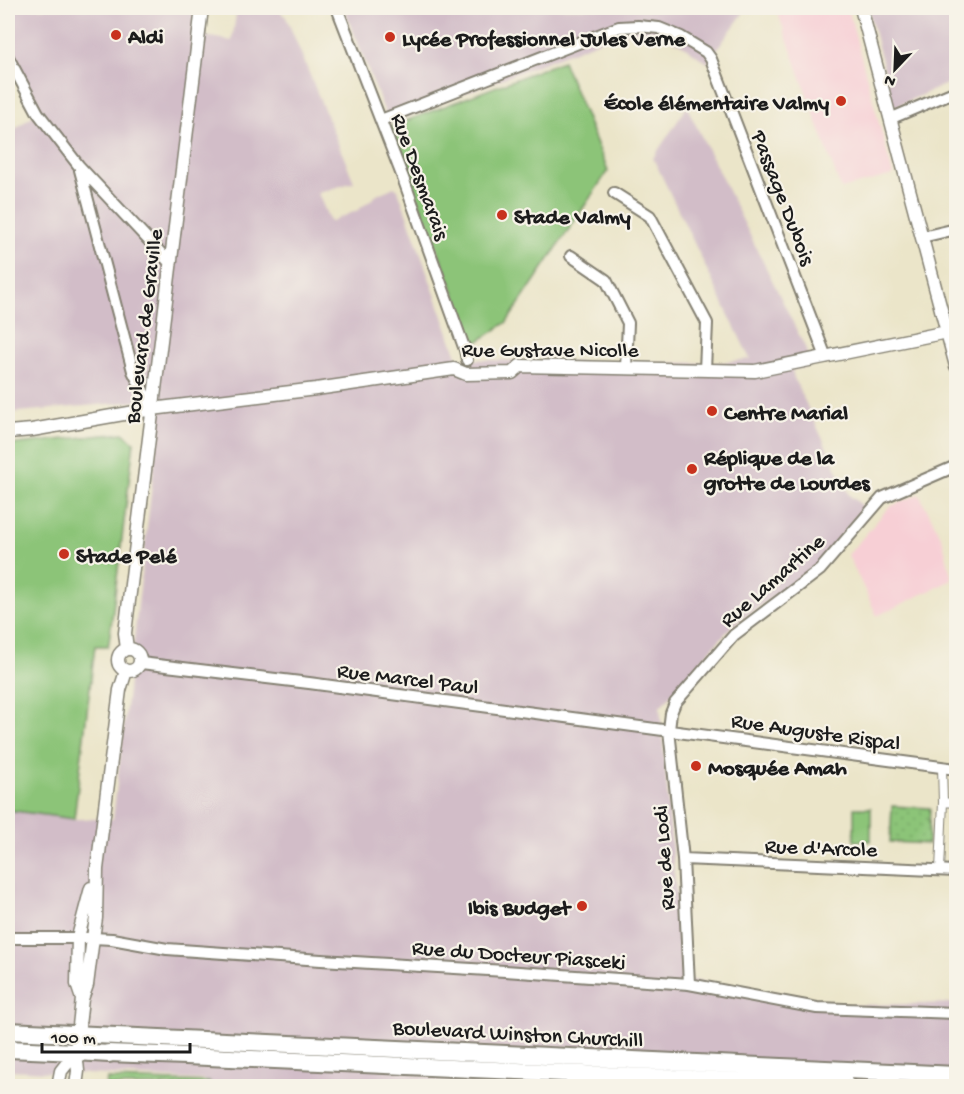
<svg xmlns="http://www.w3.org/2000/svg" width="964" height="1094" viewBox="0 0 964 1094" font-family="'Gochi Hand',sans-serif">
<defs>
<pattern id="park-dots" width="8" height="8" patternUnits="userSpaceOnUse" patternTransform="scale(1.5)"><rect width="8" height="8" fill="#8cc478"/><path d="M2 2h.1M6 6h.1" fill="none" stroke="#78a867" stroke-width="1.8" stroke-linecap="round"/></pattern>
</defs>
<rect width="100%" height="100%" fill="#f7f3e8"/>
<filter id="ink" filterUnits="userSpaceOnUse"><feTurbulence type="fractalNoise" baseFrequency=".0167" numOctaves="2"/><feDisplacementMap in="SourceGraphic" scale="12" xChannelSelector="R" yChannelSelector="G"/><feConvolveMatrix kernelMatrix="1 2 1 2 8 2 1 2 1" color-interpolation-filters="sRGB"/></filter>
<filter id="wash" filterUnits="userSpaceOnUse"><feTurbulence type="fractalNoise" baseFrequency=".008" numOctaves="4" result="noise"/><feDisplacementMap in="SourceGraphic" scale="24" xChannelSelector="R" yChannelSelector="G"/><feGaussianBlur stdDeviation="1.35" result="paint"/><feColorMatrix in="noise" values="0 0 0 0 0 0 0 0 0 0 0 0 0 0 0 0 0 1.4 0 .05"/><feComposite in="paint" operator="in"/></filter>
<g filter="url(#wash)">
<rect width="100%" height="100%" fill="#ebe5c9"/>
<!-- built -->
<path fill="#f7cfd5" d="M776,8H848L893,175L841,189Z
M919,494L942,538L952,580L877,616L848,555L889,507Z"/>
<!-- industrial -->
<path fill="#d2bdc8" d="M8,8H196L194,34L232,41L237,8H275L286,17L354,182L318,193L330,222L358,210L377,195L394,187L398,190L458,359L568,362L715,363L750,359L653,158L687,107L805,347L811,366L792,370L794,378L849,495L864,507L817,565L731,627L660,707L683,978L815,1006L956,1003V1086H206L205,1080L8,1070V810L74,819H113L162,399L8,413V134L41,110L8,47Z
M344,8H747L707,63L684,46L660,35L630,33L602,40L389,123Z
M868,8H956V80L894,107Z"/>
<!-- grass -->
<path fill="#8cc478" stroke="#54704a" stroke-width="1.5" d="M563,61L608,171L507,322L474,344L390,127Z
M123,433L134,442L109,642L108,646H95L74,819L8,810V445Z
M854,808H871V841H854Z
M107,1079L210,1082V1086H106Z"/>
<!-- park -->
<path fill="url(#park-dots)" stroke="#54704a" stroke-width="1.5" d="M892,806L930,808L928,844L890,842Z"/>
</g>
<g filter="url(#ink)">
<g fill="none" stroke-linecap="round" stroke-linejoin="round">
<!-- pedestrian casing -->
<g stroke="#848072" stroke-width="10">
<path id="pedestrian" d="M943,802L956,803
M940,870L943,802L942,767"/>
</g>
<!-- minor casing -->
<g stroke="#848072" stroke-width="14">
<path id="minor" d="M337,8L403,178L465,350L467,360
M8,57L38,113L79,166L170,263
M892,118L956,91
M381,120L619,27L638,26L659,28L681,37L706,52L711,59L826,357
M80,170L133,371L152,409
M614,193L650,216L707,323L705,370
M922,237L956,229
M571,256L606,280L628,323L626,368
M141,663L309,683L956,769
M683,859L956,871
M8,938H93L112,939L167,949L321,960L505,971L689,984L817,1008L956,1013
M689,984L683,859L669,730L671,713L675,703L734,635L820,570L882,498L956,466"/>
</g>
<!-- tertiary casing -->
<g stroke="#848072" stroke-width="15">
<path id="tertiary" d="M861,8L956,366
M8,432L32,430L152,409L316,389L454,369L466,374L512,373L520,366L755,371L947,332H956
M118 660a11 11 0 1 1 22 0a11 11 0 1 1-22 0Z
M127,649L125,633L202,8
M82,999L77,984L78,937L91,888
M58,1086L61,1071L76,1052
M76,1086L78,1071L76,1052L82,999L87,985L93,938L96,918L97,869L120,690L126,671"/>
</g>
<!-- primary casing -->
<g stroke="#848072" stroke-width="20">
<path id="primary" d="M8,1031L956,1075
M8,1049L76,1052L109,1054L108,1053L186,1056L847,1086"/>
</g>
<!-- pedestrian -->
<use href="#pedestrian" stroke="#fff" stroke-width="8"/>
<!-- minor -->
<use href="#minor" stroke="#fff" stroke-width="10"/>
<!-- tertiary -->
<use href="#tertiary" stroke="#fff" stroke-width="12"/>
<!-- primary -->
<use href="#primary" stroke="#fff" stroke-width="16"/>
</g>
</g>
<!-- markers -->
<g fill="#c8321e" stroke="#f7f3e8" stroke-width="2">
<circle cx="116" cy="35" r="6"/>
<circle cx="390" cy="37" r="6"/>
<circle cx="841" cy="101" r="6"/>
<circle cx="502" cy="215" r="6"/>
<circle cx="712" cy="411" r="6"/>
<circle cx="692" cy="469" r="6"/>
<circle cx="64" cy="554" r="6"/>
<circle cx="696" cy="766" r="6"/>
<circle cx="582" cy="906" r="6"/>
</g>
<g text-anchor="middle" stroke-width="4.5" stroke-linejoin="round" paint-order="stroke">
<!-- poi labels -->
<g font-size="22" font-weight="bold" fill="#1c1c1c" stroke="#f7f3e8" text-anchor="start">
<text x="128" y="43">Aldi</text>
<text x="402" y="45">Lycée Professionnel Jules Verne</text>
<text x="829" y="109" text-anchor="end">École élémentaire Valmy</text>
<text x="514" y="223">Stade Valmy</text>
<text x="724" y="419">Centre Marial</text>
<text x="704" y="464">Réplique de la<tspan x="704" dy="25">grotte de Lourdes</tspan></text>
<text x="76" y="562">Stade Pelé</text>
<text x="708" y="774">Mosquée Amah</text>
<text x="570" y="914" text-anchor="end">Ibis Budget</text>
</g>
<!-- street labels -->
<g font-size="22" fill="#1c1c1c" stroke="#f7f3e8">
<text transform="translate(422 176) rotate(70)" y="8">Rue Desmarais</text>
<text transform="translate(785 197) rotate(69)" y="8">Passage Dubois</text>
<text transform="translate(142 326) rotate(-83)" y="8">Boulevard de Graville</text>
<text x="550" y="356">Rue Gustave Nicolle</text>
<text transform="translate(771 579) rotate(-41)" y="8">Rue Lamartine</text>
<text transform="translate(408 677) rotate(7)" y="8">Rue Marcel Paul</text>
<text transform="translate(816 730) rotate(8)" y="8">Rue Auguste Rispal</text>
<text transform="translate(821 846) rotate(2)" y="8">Rue d'Arcole</text>
<text transform="translate(662 858) rotate(-94)" y="8">Rue de Lodi</text>
<text transform="translate(519 953) rotate(4)" y="8">Rue du Docteur Piasceki</text>
<text transform="translate(518 1032) rotate(3)" y="8">Boulevard Winston Churchill</text>
</g>
</g>
<!-- margin -->
<rect width="964" height="1094" fill="none" stroke="#f7f3e8" stroke-width="30"/>
<!-- north arrow -->
<g transform="translate(895 69) rotate(203)" stroke="#f7f3e8" stroke-width="4.5" paint-order="stroke">
<path d="M0-4.5L10 22L0 15L-10 22Z" fill="#1c1c1c"/>
<text y="-9" font-size="16" font-weight="bold" text-anchor="middle" fill="#1c1c1c">N</text>
</g>
<!-- scale -->
<path d="M42 1043v9h148v-9" fill="none" stroke="#1c1c1c" stroke-width="3"/>
<text x="51" y="1043" font-size="18" fill="#1c1c1c" stroke="#f7f3e8" stroke-width="4.5" paint-order="stroke">100 m</text>
</svg>
